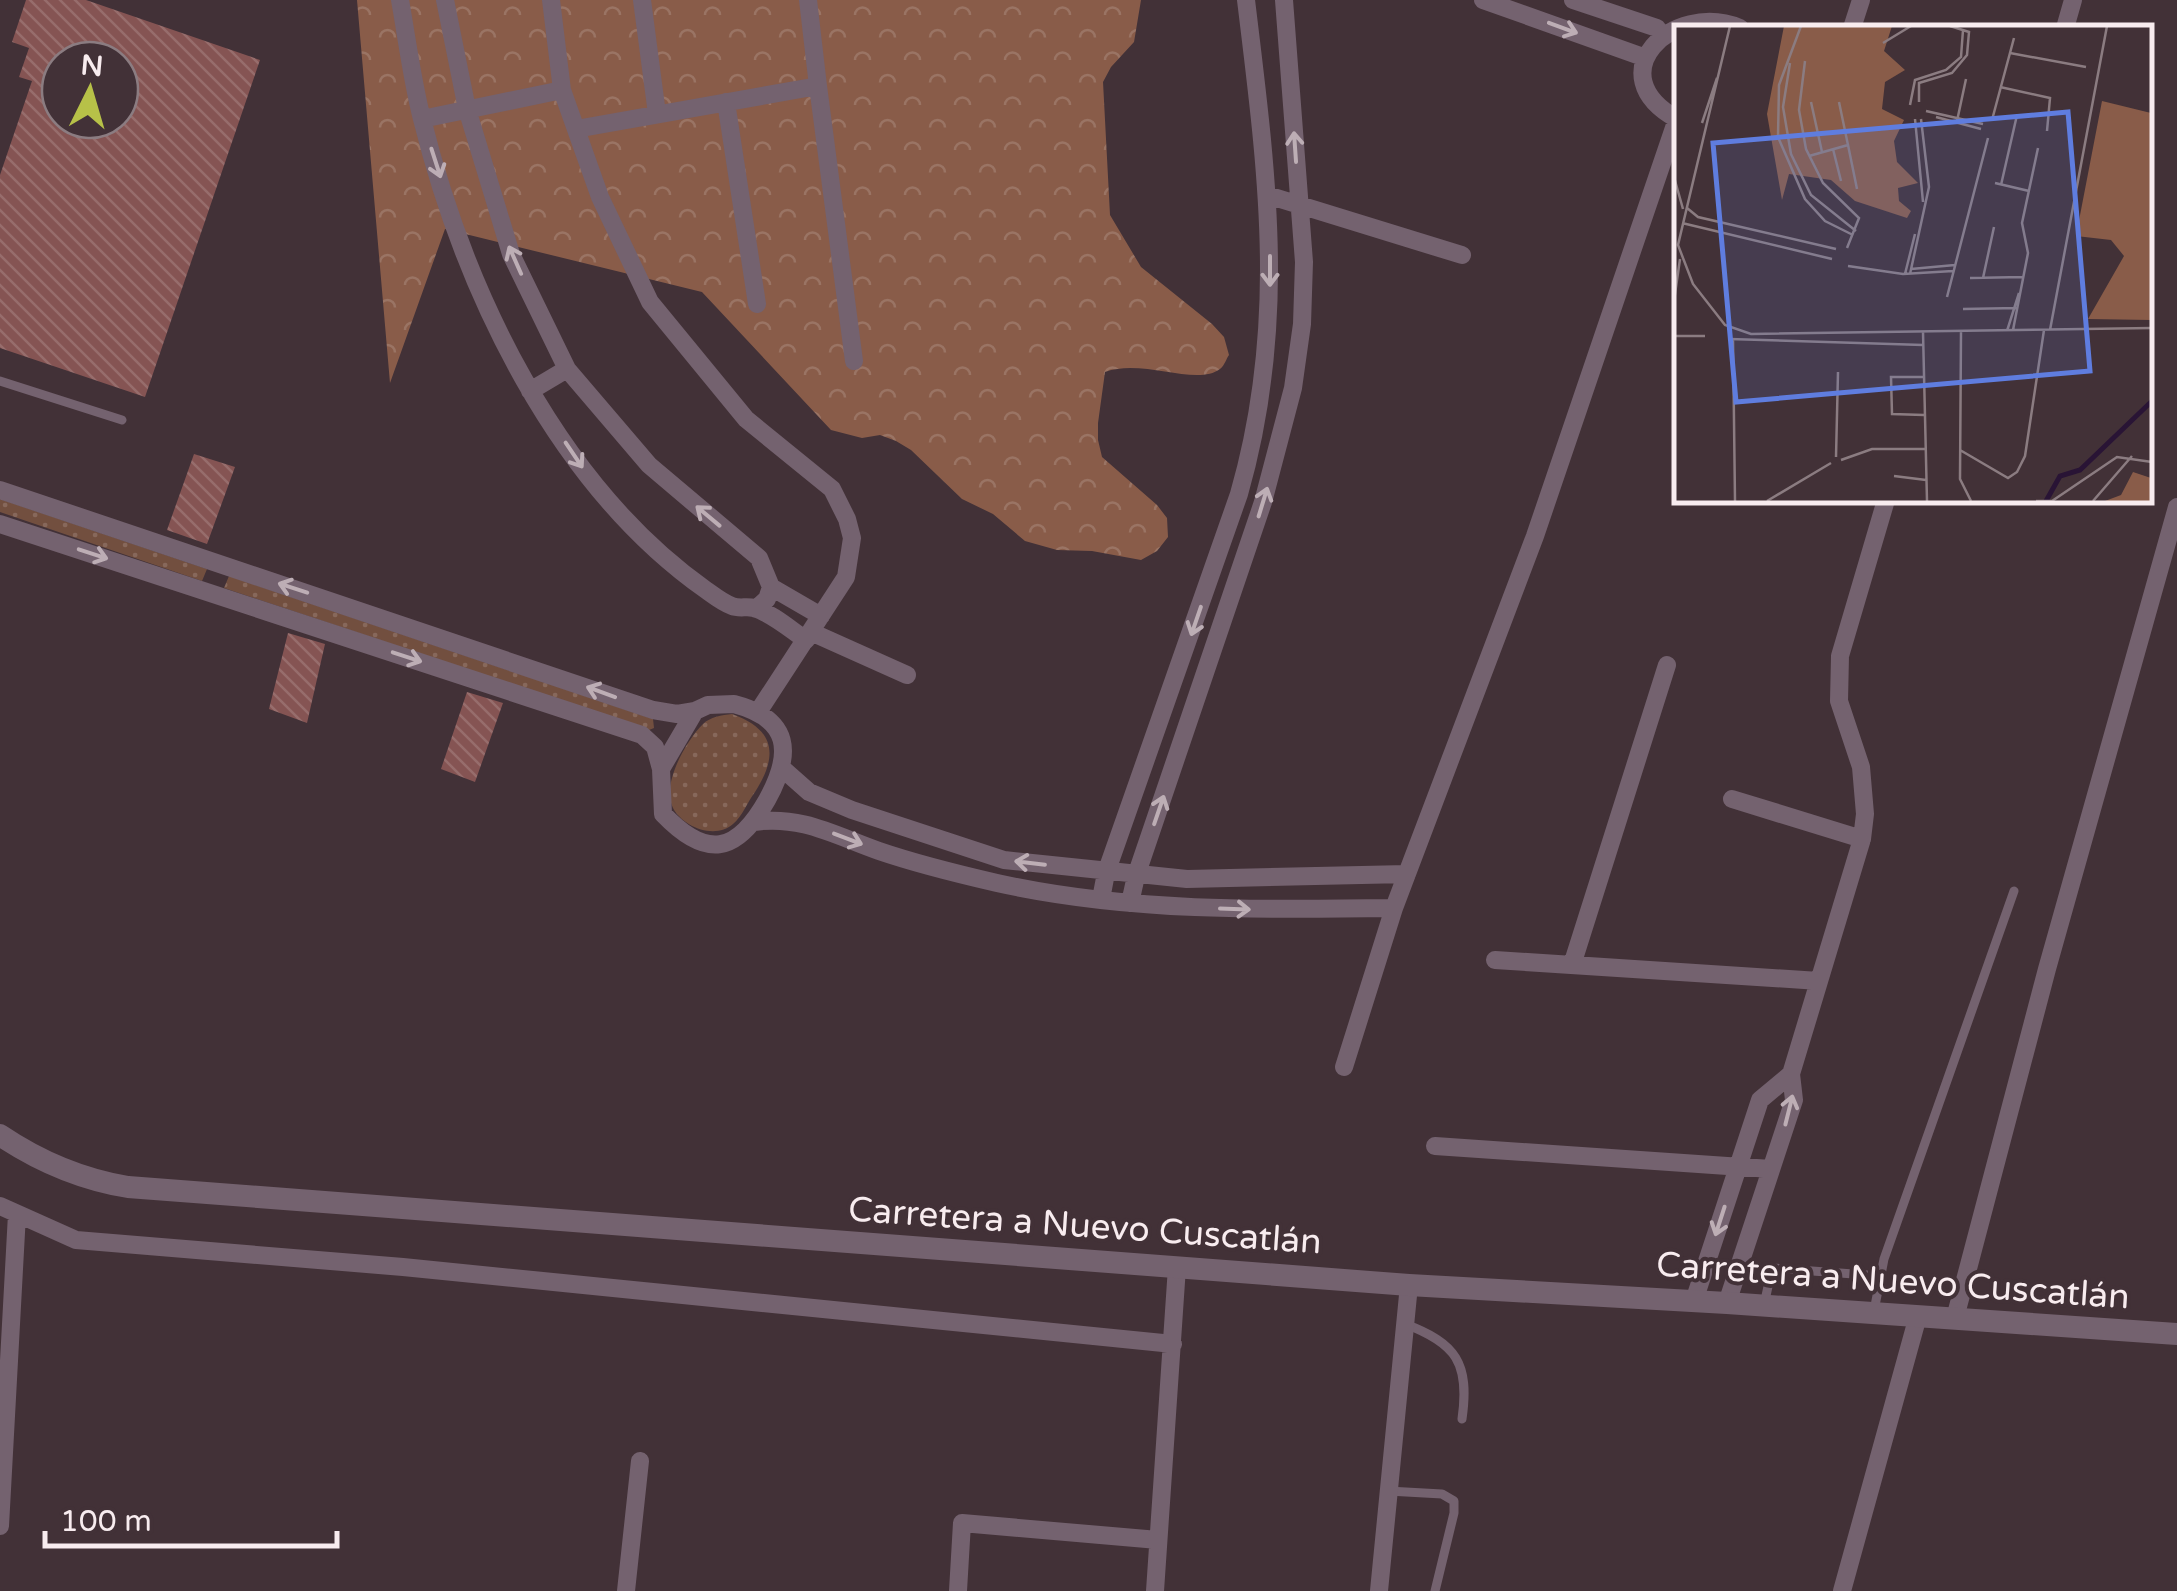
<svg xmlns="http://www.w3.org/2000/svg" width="2177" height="1591" viewBox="0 0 2177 1591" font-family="'Varela Round',sans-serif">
<defs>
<pattern id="grass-dots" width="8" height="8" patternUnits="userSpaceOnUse" patternTransform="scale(2.5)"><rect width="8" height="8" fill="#724f3f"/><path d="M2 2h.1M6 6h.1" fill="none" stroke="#87685b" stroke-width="1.8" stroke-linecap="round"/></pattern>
<pattern id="forest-crowns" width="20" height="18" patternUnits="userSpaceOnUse" patternTransform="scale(2.5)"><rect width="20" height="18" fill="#895c49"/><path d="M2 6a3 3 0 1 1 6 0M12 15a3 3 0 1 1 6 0" fill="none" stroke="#9a7464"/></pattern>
<pattern id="building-back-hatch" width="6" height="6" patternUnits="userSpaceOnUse" patternTransform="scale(2.5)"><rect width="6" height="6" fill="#855453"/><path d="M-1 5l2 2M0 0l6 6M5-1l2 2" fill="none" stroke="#976d6c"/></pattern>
</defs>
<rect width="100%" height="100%" fill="#423137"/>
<!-- grass -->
<path fill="url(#grass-dots)" d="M0,499L207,569L202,581L0,512Z
M229,576L653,719L654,728L649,730L224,588Z
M732,714C776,730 778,756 755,792C748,801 742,817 733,824C715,840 683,827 673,808C661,784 686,741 703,724C710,717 722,715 732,714Z"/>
<!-- forest -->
<path fill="url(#forest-crowns)" d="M357,0H1141L1134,42L1111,67L1103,82L1110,215L1141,267L1212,324L1224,337L1229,355C1226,359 1225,365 1220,369C1196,387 1143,358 1105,372L1098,423V440L1102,457L1157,505L1167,518L1168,537L1157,551L1141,560L1092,551L1057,550L1025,541L993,514L962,499L911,450L896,441L880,435L862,438L831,430L702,292L445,229L390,383Z"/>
<!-- building -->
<path fill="url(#building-back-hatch)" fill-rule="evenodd" d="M26,0H86L260,60L145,397L0,348V175L32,81L19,77L29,48L12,42ZM60,60H120V120H60Z
M194,454L235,467L207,544L167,530Z
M288,633L325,644L307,723L269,709Z
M467,692L503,703L475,782L441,769Z"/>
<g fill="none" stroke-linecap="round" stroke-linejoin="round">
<!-- service -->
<path stroke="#74626f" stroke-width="9" d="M0,381L122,420
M1764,1305L1772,1268L1881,1276
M1874,1311L1884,1259L2014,891
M1405,1324C1456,1343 1470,1363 1462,1419
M1388,1491L1442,1494L1454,1501V1513L1435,1591"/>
<!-- minor -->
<path stroke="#74626f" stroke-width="18" d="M400,0C407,39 412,80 422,119C465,292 557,485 706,590C713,595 723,603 732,606C739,609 747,606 754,608C772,613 791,630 806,640
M445,0L467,109L511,254L567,369L649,465L759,558L771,587L767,599L756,609
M551,0L562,90L600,197L650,302L746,419L832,489L847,519L852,538L846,577L758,712
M642,0L657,114
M1483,0L1643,57
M1573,0L1657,28
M1852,28L1861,0
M2065,28L2073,0
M818,86L854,361
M726,102L757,304
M422,119L562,90
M576,129L818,86L808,0
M1267,195L1462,255
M530,391L567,369
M0,490L653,710L677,714L695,711
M0,524L642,735L655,747L661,769
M771,587L821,616
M811,632L907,675
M734,704C791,719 793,753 767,800C737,853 707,860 663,814L661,769L695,711L708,705Z
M783,769L809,792L852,810L1004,860L1187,879L1407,874
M1732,799L1862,839
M754,822C801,815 836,836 879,851C917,864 958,874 997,883C1128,912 1261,910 1394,908
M1101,899L1106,873L1239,494C1288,323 1267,173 1246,0
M1130,903L1136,876L1263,502L1293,388L1302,324L1304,262L1284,0
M1495,960L1819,981
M1572,965L1667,665
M1344,1067L1394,908L1535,536L1677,119C1597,75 1672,0 1740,28
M1435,1146L1771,1169
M0,1206L76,1240L403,1267L1173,1344
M1694,1301L1760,1100L1791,1074
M1727,1303L1794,1100L1791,1074L1862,839L1865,814L1861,767L1839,701L1840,656L1886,500
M1955,1318L2047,969L2177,507
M0,1526L17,1214
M626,1591L640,1461
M958,1591L962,1523L1158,1540
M1155,1591L1177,1267
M1379,1591L1409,1285
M1842,1591L1918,1316"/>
<!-- tertiary -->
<path stroke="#74626f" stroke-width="22" d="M0,1135C40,1162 80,1179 128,1187L1409,1285L1727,1303L2177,1334"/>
</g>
<!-- one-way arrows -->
<defs><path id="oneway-shaft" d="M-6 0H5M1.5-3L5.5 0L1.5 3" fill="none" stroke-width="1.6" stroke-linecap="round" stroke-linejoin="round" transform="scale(2.5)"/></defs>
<g stroke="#bdaeb5">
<use href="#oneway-shaft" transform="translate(1563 28) rotate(20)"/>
<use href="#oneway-shaft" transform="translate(1295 147) rotate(-94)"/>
<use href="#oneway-shaft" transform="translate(436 163) rotate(72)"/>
<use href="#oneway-shaft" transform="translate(515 260) rotate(-114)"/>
<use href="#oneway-shaft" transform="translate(1270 271) rotate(90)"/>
<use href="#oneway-shaft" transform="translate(574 455) rotate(56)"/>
<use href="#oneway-shaft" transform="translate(1263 502) rotate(-73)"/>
<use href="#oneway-shaft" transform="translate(708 516) rotate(-140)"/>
<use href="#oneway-shaft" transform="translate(93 554) rotate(18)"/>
<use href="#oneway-shaft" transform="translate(293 588) rotate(-162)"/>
<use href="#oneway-shaft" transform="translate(1196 621) rotate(109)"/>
<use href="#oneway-shaft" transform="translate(407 657) rotate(18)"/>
<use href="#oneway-shaft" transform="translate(601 692) rotate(-160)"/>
<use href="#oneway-shaft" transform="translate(1159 810) rotate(-71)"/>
<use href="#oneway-shaft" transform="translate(848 839) rotate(21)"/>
<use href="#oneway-shaft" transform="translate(1030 863) rotate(-173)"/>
<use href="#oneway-shaft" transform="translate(1235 909) rotate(2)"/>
<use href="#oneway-shaft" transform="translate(1789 1110) rotate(-76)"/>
<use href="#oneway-shaft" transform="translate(1720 1221) rotate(108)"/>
</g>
<g text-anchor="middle" stroke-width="8" stroke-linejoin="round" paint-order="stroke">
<!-- street labels -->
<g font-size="35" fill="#f8ecef" stroke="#423137">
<text transform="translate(1085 1225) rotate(4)" y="12">Carretera a Nuevo Cuscatlán</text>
<text transform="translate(1893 1280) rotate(4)" y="12">Carretera a Nuevo Cuscatlán</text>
</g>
</g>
<!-- overview -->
<g transform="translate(1674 25)">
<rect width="478" height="478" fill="#423137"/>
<path d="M110,1H218L210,26L231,45L211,57L208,84L230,95L220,116L223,137L244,158L224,163L225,176L237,186L233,193L181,176L157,155L115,149L108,175L93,89ZM428,76L477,88V295L414,294L450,231L437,215L402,211ZM459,447L477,453V476H431L447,470Z" fill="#895c49"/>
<path fill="none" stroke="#291435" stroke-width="5" d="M372,476L386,451L406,445L478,376"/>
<path fill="none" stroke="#8b7c81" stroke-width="2.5" d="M56,1L4,220L19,259L51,300L77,309L478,303M127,1L105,60L104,112L131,174L151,196L179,210M209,18L237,1M336,28L412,42M131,36L125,85L132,124L149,158L185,193L173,223M116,38L109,82L117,129L137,170L182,206M326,62L376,73L373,106M137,77L148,127M245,77V58L278,48L293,30L295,7L276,1M236,80L241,55L272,45L287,32L289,5M252,86L309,99M262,92L307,104M241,94L249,177M318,95L340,13M283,96L292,54M28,98L43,53M174,120L183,164M159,124L167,156M135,131L174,120L165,77M0,152L9,184M321,158L355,166M327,160L343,90M13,183L24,192L162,224M8,198L158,234M174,241L229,249L279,246M237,244L281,240M231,249L241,209M236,249L255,162L247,94M296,253L349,252M309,253L320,202M273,272L314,113M0,276L6,234M289,284L344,283M339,305L354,228L348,198L364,123M376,305L433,1M333,306L345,268M249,307L253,476M287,307L286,454L297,476M0,311H31M55,314L249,320M59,315L61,476M250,352H217L218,389L250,390M286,425L334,453L343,447L351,431L370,305M162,432L164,347M167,435L198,424H251M220,451L252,455M93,476L157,438M362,476H378L443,432L478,437M419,476L458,431"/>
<path fill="#5f7ddf" fill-opacity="0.15" stroke="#5f7ddf" stroke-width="5" d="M394,87L416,346L62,377L39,118Z"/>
<rect width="478" height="478" fill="none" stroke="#f8ecef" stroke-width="5"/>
</g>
<!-- north arrow -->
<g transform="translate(90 90) rotate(5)"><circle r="48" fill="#423137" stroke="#8b7c81" stroke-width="2.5"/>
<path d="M0-8L18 38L0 25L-18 38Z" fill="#b7c148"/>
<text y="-15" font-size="28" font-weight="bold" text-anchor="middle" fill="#f8ecef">N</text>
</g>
<!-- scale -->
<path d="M45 1531v15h292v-15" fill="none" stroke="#f8ecef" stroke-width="5"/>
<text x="60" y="1531" font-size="30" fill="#f8ecef" stroke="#423137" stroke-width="8" paint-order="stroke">100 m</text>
</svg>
